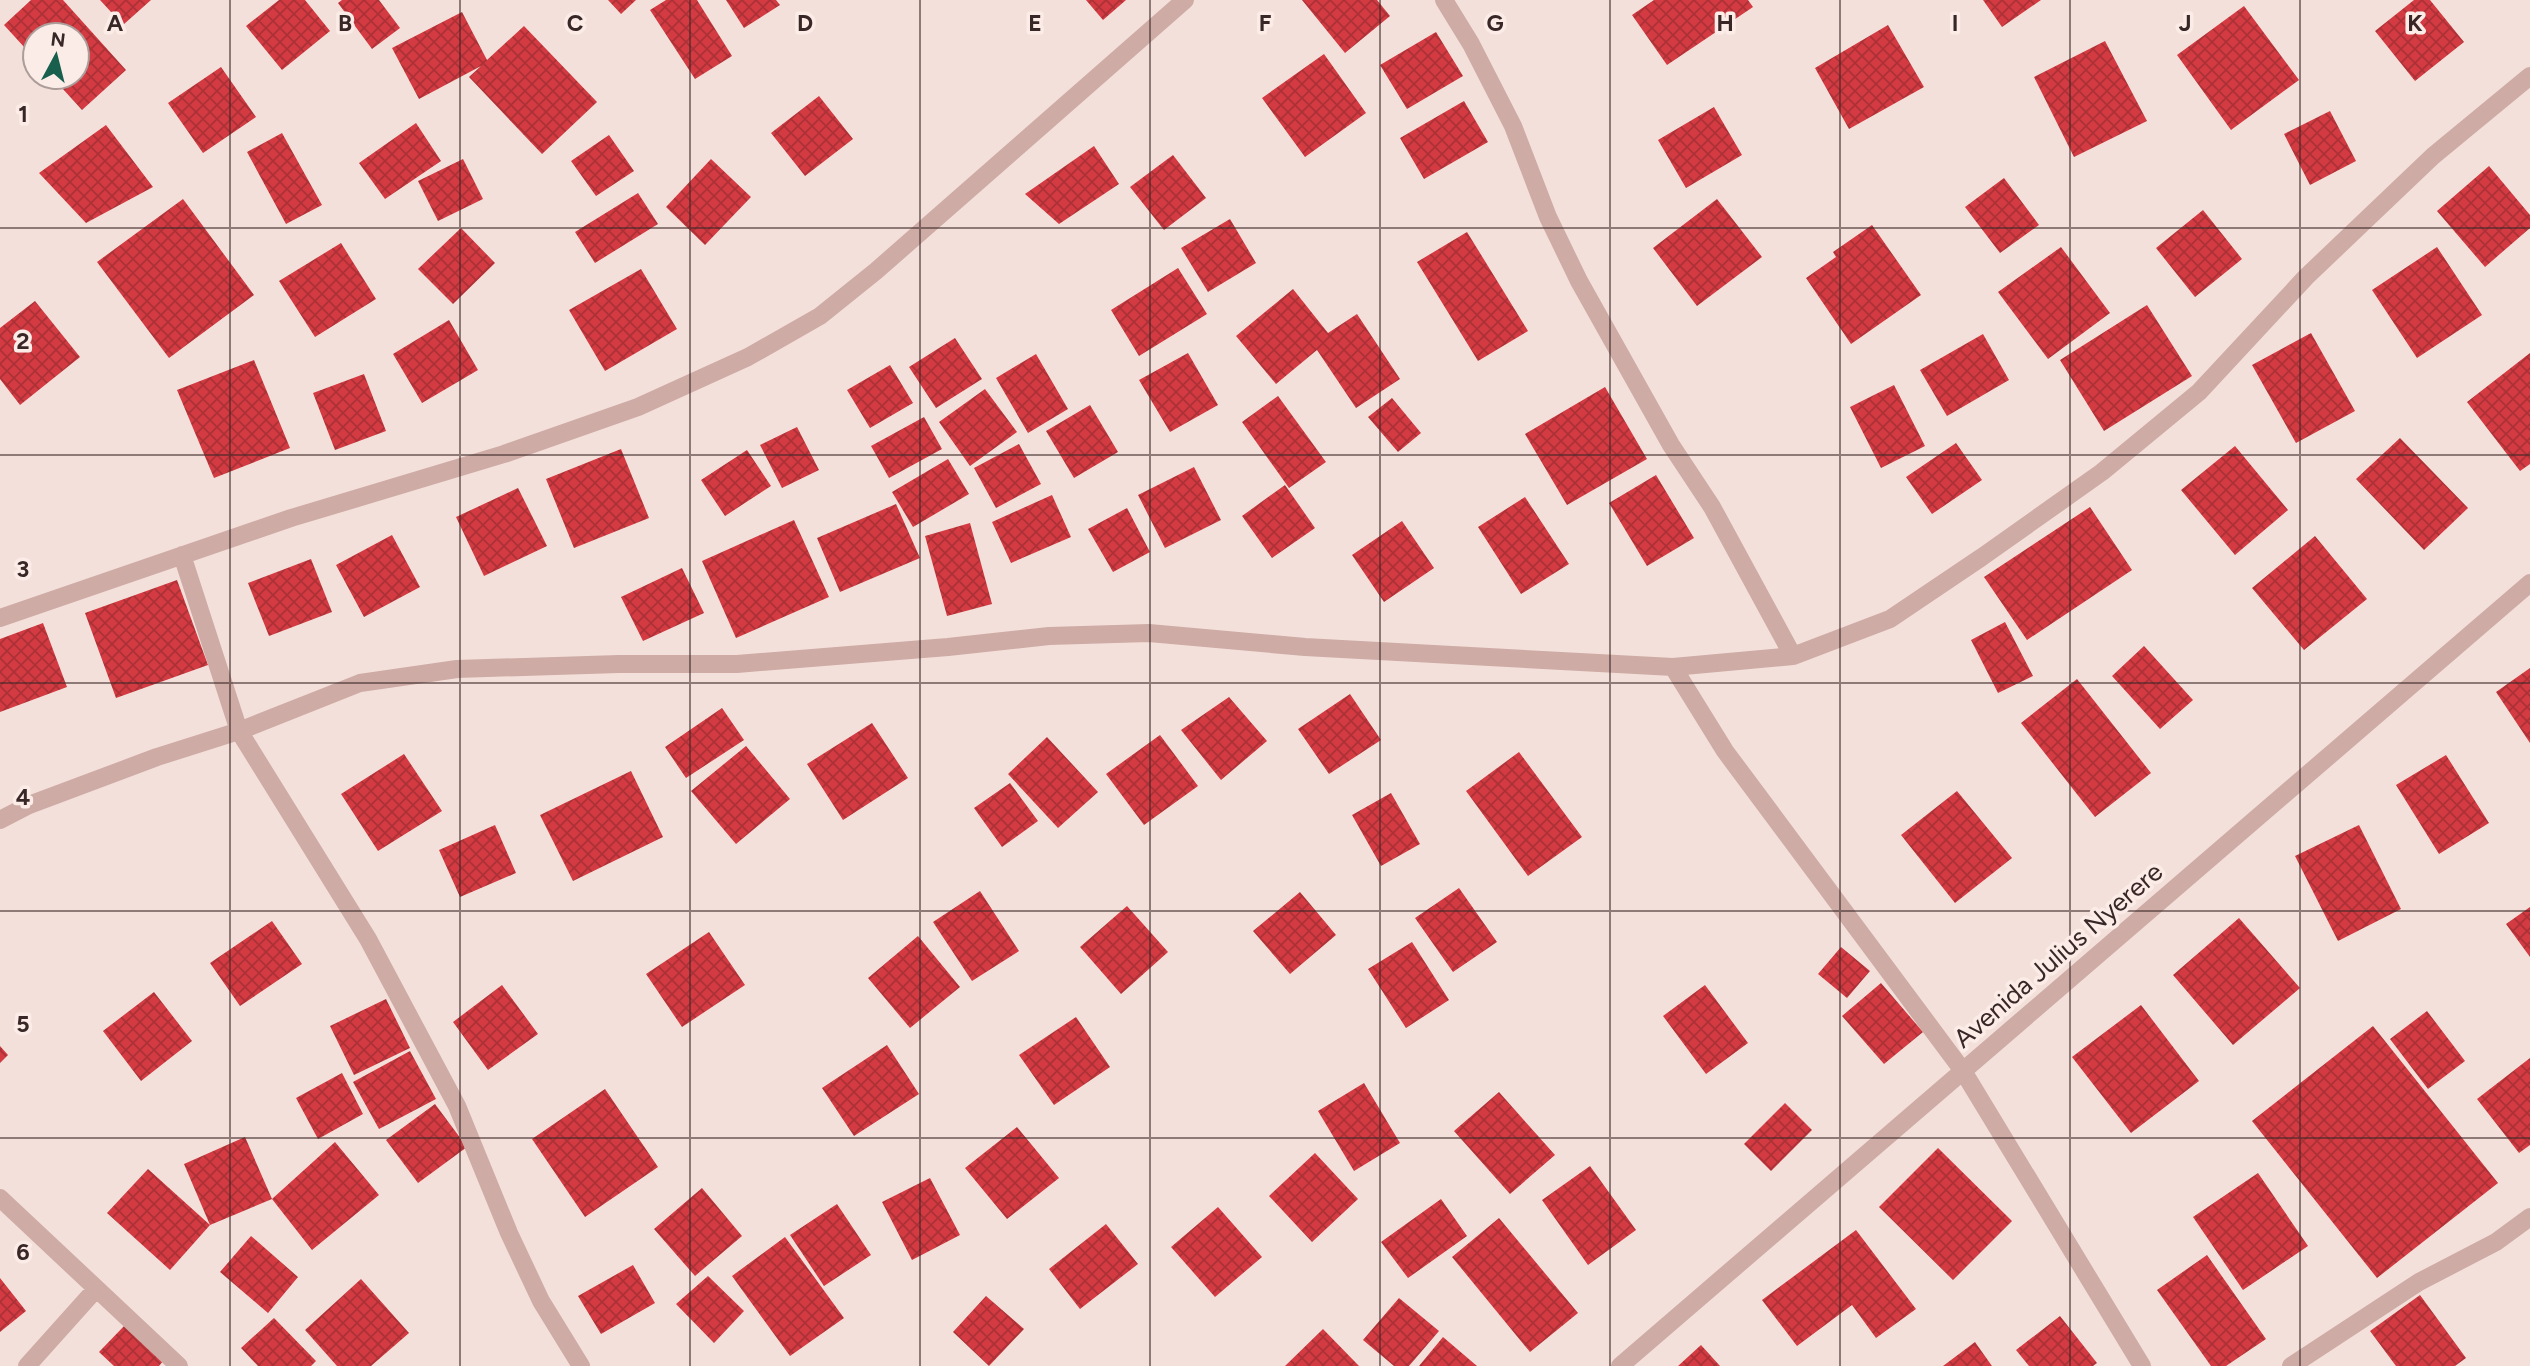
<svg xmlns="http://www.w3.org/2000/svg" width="2530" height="1366" viewBox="0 0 2530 1366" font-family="Figtree,sans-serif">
<defs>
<pattern id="building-cross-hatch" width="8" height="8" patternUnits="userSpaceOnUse" patternTransform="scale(1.75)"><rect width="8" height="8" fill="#d33a42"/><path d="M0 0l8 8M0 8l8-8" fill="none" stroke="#ac3137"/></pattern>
</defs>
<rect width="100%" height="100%" fill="#f4e0da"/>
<!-- building -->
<path fill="url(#building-cross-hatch)" d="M31,0H63L126,70L82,110L52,77H77V35H35V59L4,25Z
M100,0H151L123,25Z
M279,0H305L330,31L282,70L246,26Z
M342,0H379L400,28L372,49L338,3Z
M608,0H636L621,14Z
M666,0H697L732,56L695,79L650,10Z
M726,0H776L780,5L744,28Z
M1086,0H1126L1103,20Z
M1302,0H1377L1390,16L1345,53Z
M1654,0H1748L1753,7L1667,65L1632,15Z
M1983,0H2041L2002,27Z
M2414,0H2430L2464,42L2415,81L2375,31Z
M2244,6L2299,80L2231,130L2177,55Z
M462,12L487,60L524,26L597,102L542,154L469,77L481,66L419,99L392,48Z
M1888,25L1924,87L1849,129L1815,68Z
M1436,32L1463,76L1407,109L1380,65Z
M2105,41L2147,121L2074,157L2034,77Z
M1324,54L1366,113L1305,157L1262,98Z
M221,67L256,117L203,153L168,103Z
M819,96L853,139L805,176L771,133Z
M1464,101L1488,142L1424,179L1400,138Z
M1714,107L1742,155L1686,188L1658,140Z
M2330,111L2356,161L2310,185L2284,134Z
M416,123L441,161L385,199L359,163Z
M106,125L153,187L86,223L39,173Z
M282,133L322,205L286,224L247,152Z
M609,135L634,171L596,196L571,161Z
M1094,146L1119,184L1059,224L1025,194Z
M1173,155L1206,198L1164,230L1130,187Z
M463,159L483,199L438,221L418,181Z
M711,159L751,197L705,245L666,207Z
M2489,166L2530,215V228L2485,267L2437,211Z
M2004,178L2039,225L2000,253L1965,207Z
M638,193L658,224L595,263L575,232Z
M183,199L254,295L169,358L97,262Z
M1717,199L1762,257L1697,306L1653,248Z
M2203,210L2242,259L2195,297L2156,248Z
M1230,219L1256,263L1208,292L1181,248Z
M1872,225L1921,295L1851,344L1806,278L1836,257L1833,252Z
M461,228L495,263L453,304L418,269Z
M1467,232L1528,331L1478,361L1417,262Z
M341,243L376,299L315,337L279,281Z
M2061,247L2110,313L2048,359L1998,292Z
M2437,247L2482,315L2417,358L2372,290Z
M1178,268L1207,314L1139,356L1111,310Z
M641,269L677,329L605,371L569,310Z
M1293,289L1328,333L1357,314L1400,379L1356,408L1317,350L1276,384L1236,336Z
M35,301L80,357L20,405L0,379V328Z
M2147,305L2192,376L2104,431L2060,360Z
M449,320L478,370L422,403L393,354Z
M2311,333L2355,411L2296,443L2252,365Z
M1983,334L2009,380L1947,416L1920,370Z
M955,338L982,379L936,408L909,367Z
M1188,353L1218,405L1170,432L1139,380Z
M2530,353V464L2520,471L2467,402Z
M1036,354L1068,409L1028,433L996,378Z
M254,360L290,448L214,478L177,390Z
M890,365L913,403L870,428L847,390Z
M364,374L386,431L335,450L313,393Z
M1894,385L1925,446L1881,468L1850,407Z
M1605,387L1647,459L1567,505L1525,434Z
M985,389L1017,432L970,466L939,422Z
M1278,396L1326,462L1289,488L1242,422Z
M1392,398L1421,433L1398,452L1368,417Z
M1090,405L1118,452L1074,478L1046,431Z
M924,417L942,449L889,478L871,446Z
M797,427L819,470L782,488L760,445Z
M2400,438L2468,508L2424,550L2356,479Z
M1956,443L1982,480L1932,514L1906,477Z
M1019,444L1041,484L996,508L974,468Z
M2235,446L2288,510L2235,555L2181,490Z
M621,449L649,518L574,548L546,479Z
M747,450L771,486L725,516L701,480Z
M948,459L969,494L913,527L892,492Z
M1194,467L1221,520L1165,548L1138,495Z
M1656,475L1694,538L1647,566L1609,503Z
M1285,485L1315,528L1272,558L1242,516Z
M518,488L547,546L484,576L456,517Z
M1052,495L1071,537L1011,563L992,522Z
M1525,497L1569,564L1521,594L1478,527Z
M896,504L920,558L840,592L817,538Z
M2090,507L2132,570L2027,640L1984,577Z
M1127,508L1150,552L1113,572L1088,529Z
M794,520L829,597L736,638L702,561Z
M1402,521L1434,568L1384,602L1352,555Z
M970,523L992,604L947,616L925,536Z
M392,535L420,587L364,617L336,565Z
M2315,536L2367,599L2304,650L2252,588Z
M311,559L332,612L269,636L248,583Z
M682,568L704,613L643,641L621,597Z
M177,580L208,665L116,698L85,613Z
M2005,622L2033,676L1998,693L1971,640Z
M43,623L67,687L0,712V639Z
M2144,646L2193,700L2160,729L2112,676Z
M2530,668V743L2496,692Z
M2077,679L2151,773L2095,817L2021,723Z
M1350,694L1381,740L1329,774L1298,729Z
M1229,697L1267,741L1221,780L1181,730Z
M722,708L744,740L686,778L665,747Z
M872,723L908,778L843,820L807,764Z
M1160,735L1198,786L1144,825L1106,774Z
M1047,737L1098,792L1058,828L1008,774Z
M746,746L790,799L736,844L691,791Z
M1519,752L1582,837L1528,876L1466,791Z
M404,754L442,811L378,851L341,794Z
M2446,755L2489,823L2439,854L2396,785Z
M631,771L663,837L573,881L540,815Z
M1010,783L1038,821L1002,847L974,808Z
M1957,791L2012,858L1955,903L1901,835Z
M1391,793L1420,844L1381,866L1352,815Z
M495,825L516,873L460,897L439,850Z
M2359,825L2401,909L2338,941L2295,856Z
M1459,888L1497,942L1453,972L1415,918Z
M980,891L1019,951L972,981L933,922Z
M1300,892L1336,935L1290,974L1253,931Z
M1127,906L1168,952L1121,994L1080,947Z
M2530,907V957L2506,924Z
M2239,918L2300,988L2233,1045L2173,975Z
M272,921L302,964L240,1006L210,963Z
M709,932L745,985L682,1027L646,974Z
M918,936L960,987L910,1028L868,978Z
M1412,942L1449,1000L1406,1028L1368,969Z
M1841,947L1870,971L1847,998L1818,974Z
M1881,983L1923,1032L1884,1064L1842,1016Z
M502,985L538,1034L488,1070L453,1022Z
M1705,985L1748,1043L1706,1074L1663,1016Z
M154,992L192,1041L141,1081L103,1031Z
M386,999L410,1048L354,1075L330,1026Z
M2141,1005L2199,1081L2131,1133L2072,1057Z
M2427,1011L2465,1061L2428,1089L2390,1039Z
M1076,1017L1110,1067L1054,1105L1019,1055Z
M2373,1026L2498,1183L2377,1278L2252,1121Z
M887,1045L919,1094L854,1136L822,1088Z
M0,1046L8,1055L0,1063Z
M410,1051L436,1099L379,1129L353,1082Z
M2530,1058V1145L2519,1153L2477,1099Z
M342,1073L363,1114L318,1139L296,1098Z
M1364,1083L1400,1143L1354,1171L1318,1111Z
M605,1089L658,1167L585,1217L532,1139Z
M1499,1092L1555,1155L1510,1194L1454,1131Z
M1785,1103L1812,1130L1771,1171L1744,1144Z
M435,1104L467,1147L418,1183L386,1140Z
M1017,1127L1059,1178L1007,1219L965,1168Z
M245,1137L272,1199L210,1225L184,1164Z
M335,1142L379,1195L312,1250L272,1199Z
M1938,1148L2012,1221L1953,1280L1879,1207Z
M1315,1153L1358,1199L1312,1242L1269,1196Z
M1590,1166L1636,1230L1588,1265L1542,1200Z
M148,1169L210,1225L170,1270L107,1213Z
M2258,1173L2308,1246L2243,1290L2193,1217Z
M930,1178L960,1235L912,1260L882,1202Z
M702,1188L742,1236L695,1276L654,1229Z
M1441,1199L1467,1236L1408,1278L1381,1242Z
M837,1204L871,1255L824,1286L790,1235Z
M1218,1207L1262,1257L1215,1297L1171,1247Z
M1499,1218L1578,1313L1530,1352L1452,1257Z
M1106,1224L1138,1264L1080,1309L1049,1269Z
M1856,1230L1916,1309L1876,1338L1852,1305L1797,1346L1762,1300Z
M251,1236L298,1277L268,1313L220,1272Z
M785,1237L844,1318L790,1356L732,1276Z
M2207,1255L2266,1339L2226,1366H2211L2157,1290Z
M633,1265L655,1303L601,1334L578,1296Z
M708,1276L744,1311L714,1343L676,1304Z
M0,1278L26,1311L0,1332Z
M361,1279L409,1333L371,1366H337L305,1330Z
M2420,1295L2466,1358L2455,1366H2396L2370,1331Z
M986,1296L1024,1329L989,1366L953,1332Z
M1399,1298L1439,1331L1409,1366H1394L1363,1340Z
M2060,1316L2097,1363L2093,1366H2029L2016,1350Z
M274,1318L316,1361L311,1366H258L241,1348Z
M126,1324L164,1360L159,1366H114L99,1352Z
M1323,1329L1359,1366H1285Z
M1443,1337L1477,1366H1419Z
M1975,1342L1992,1366H1943Z
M1701,1345L1720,1366H1678Z"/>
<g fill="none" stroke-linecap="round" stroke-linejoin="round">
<!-- minor -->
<path stroke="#ceaba5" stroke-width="18" d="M1444,0L1471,44L1513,126L1548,217L1579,281L1671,445L1712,507L1793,656
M182,555L239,731L368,939L457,1106L509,1233L541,1301L581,1366
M0,618L291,518L504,454L638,407L748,357L820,316L876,271L1185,0
M1673,667L1725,751L1963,1071L2142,1366
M0,820L29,805L157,757L239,731L360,683L457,669L619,664H737L948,647L1049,636L1149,633L1305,647L1673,667L1793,656L1890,619L1982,557L2102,472L2199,392L2306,277L2433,156L2530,76
M0,1198L179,1366
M27,1366L96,1289
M2291,1366L2419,1282L2496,1242L2530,1217"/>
<!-- tertiary -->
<path stroke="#ceaba5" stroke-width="18" d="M1620,1366L2530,583"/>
</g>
<!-- grid -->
<path fill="none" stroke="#392727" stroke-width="2" stroke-opacity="0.55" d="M230,0V1366M460,0V1366M690,0V1366M920,0V1366M1150,0V1366M1380,0V1366M1610,0V1366M1840,0V1366M2070,0V1366M2300,0V1366M0,228H2530M0,455H2530M0,683H2530M0,911H2530M0,1138H2530"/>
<g text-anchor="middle" stroke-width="7" stroke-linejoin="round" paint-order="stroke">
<!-- street labels -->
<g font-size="26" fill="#392727" stroke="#fbece7">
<text transform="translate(2058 955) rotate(-41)" y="9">Avenida Julius Nyerere</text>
</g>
</g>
<g font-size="23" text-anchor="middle" font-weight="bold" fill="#392727" stroke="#fbece7" stroke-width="7" stroke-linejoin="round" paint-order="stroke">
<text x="115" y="31">A</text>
<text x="345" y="31">B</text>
<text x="575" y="31">C</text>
<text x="805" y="31">D</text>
<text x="1035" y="31">E</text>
<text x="1265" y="31">F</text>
<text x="1495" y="31">G</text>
<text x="1725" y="31">H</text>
<text x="1955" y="31">I</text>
<text x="2185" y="31">J</text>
<text x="2415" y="31">K</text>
<text x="23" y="122">1</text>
<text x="23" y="349">2</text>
<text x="23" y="577">3</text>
<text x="23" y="805">4</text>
<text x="23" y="1032">5</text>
<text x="23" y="1260">6</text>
</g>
<!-- north arrow -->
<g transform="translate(56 56) rotate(7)"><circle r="33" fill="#fbece7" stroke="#ad9d9a" stroke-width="2"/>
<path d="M0-5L12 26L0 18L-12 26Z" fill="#185f4e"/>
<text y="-10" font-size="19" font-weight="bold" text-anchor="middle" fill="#392727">N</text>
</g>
</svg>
